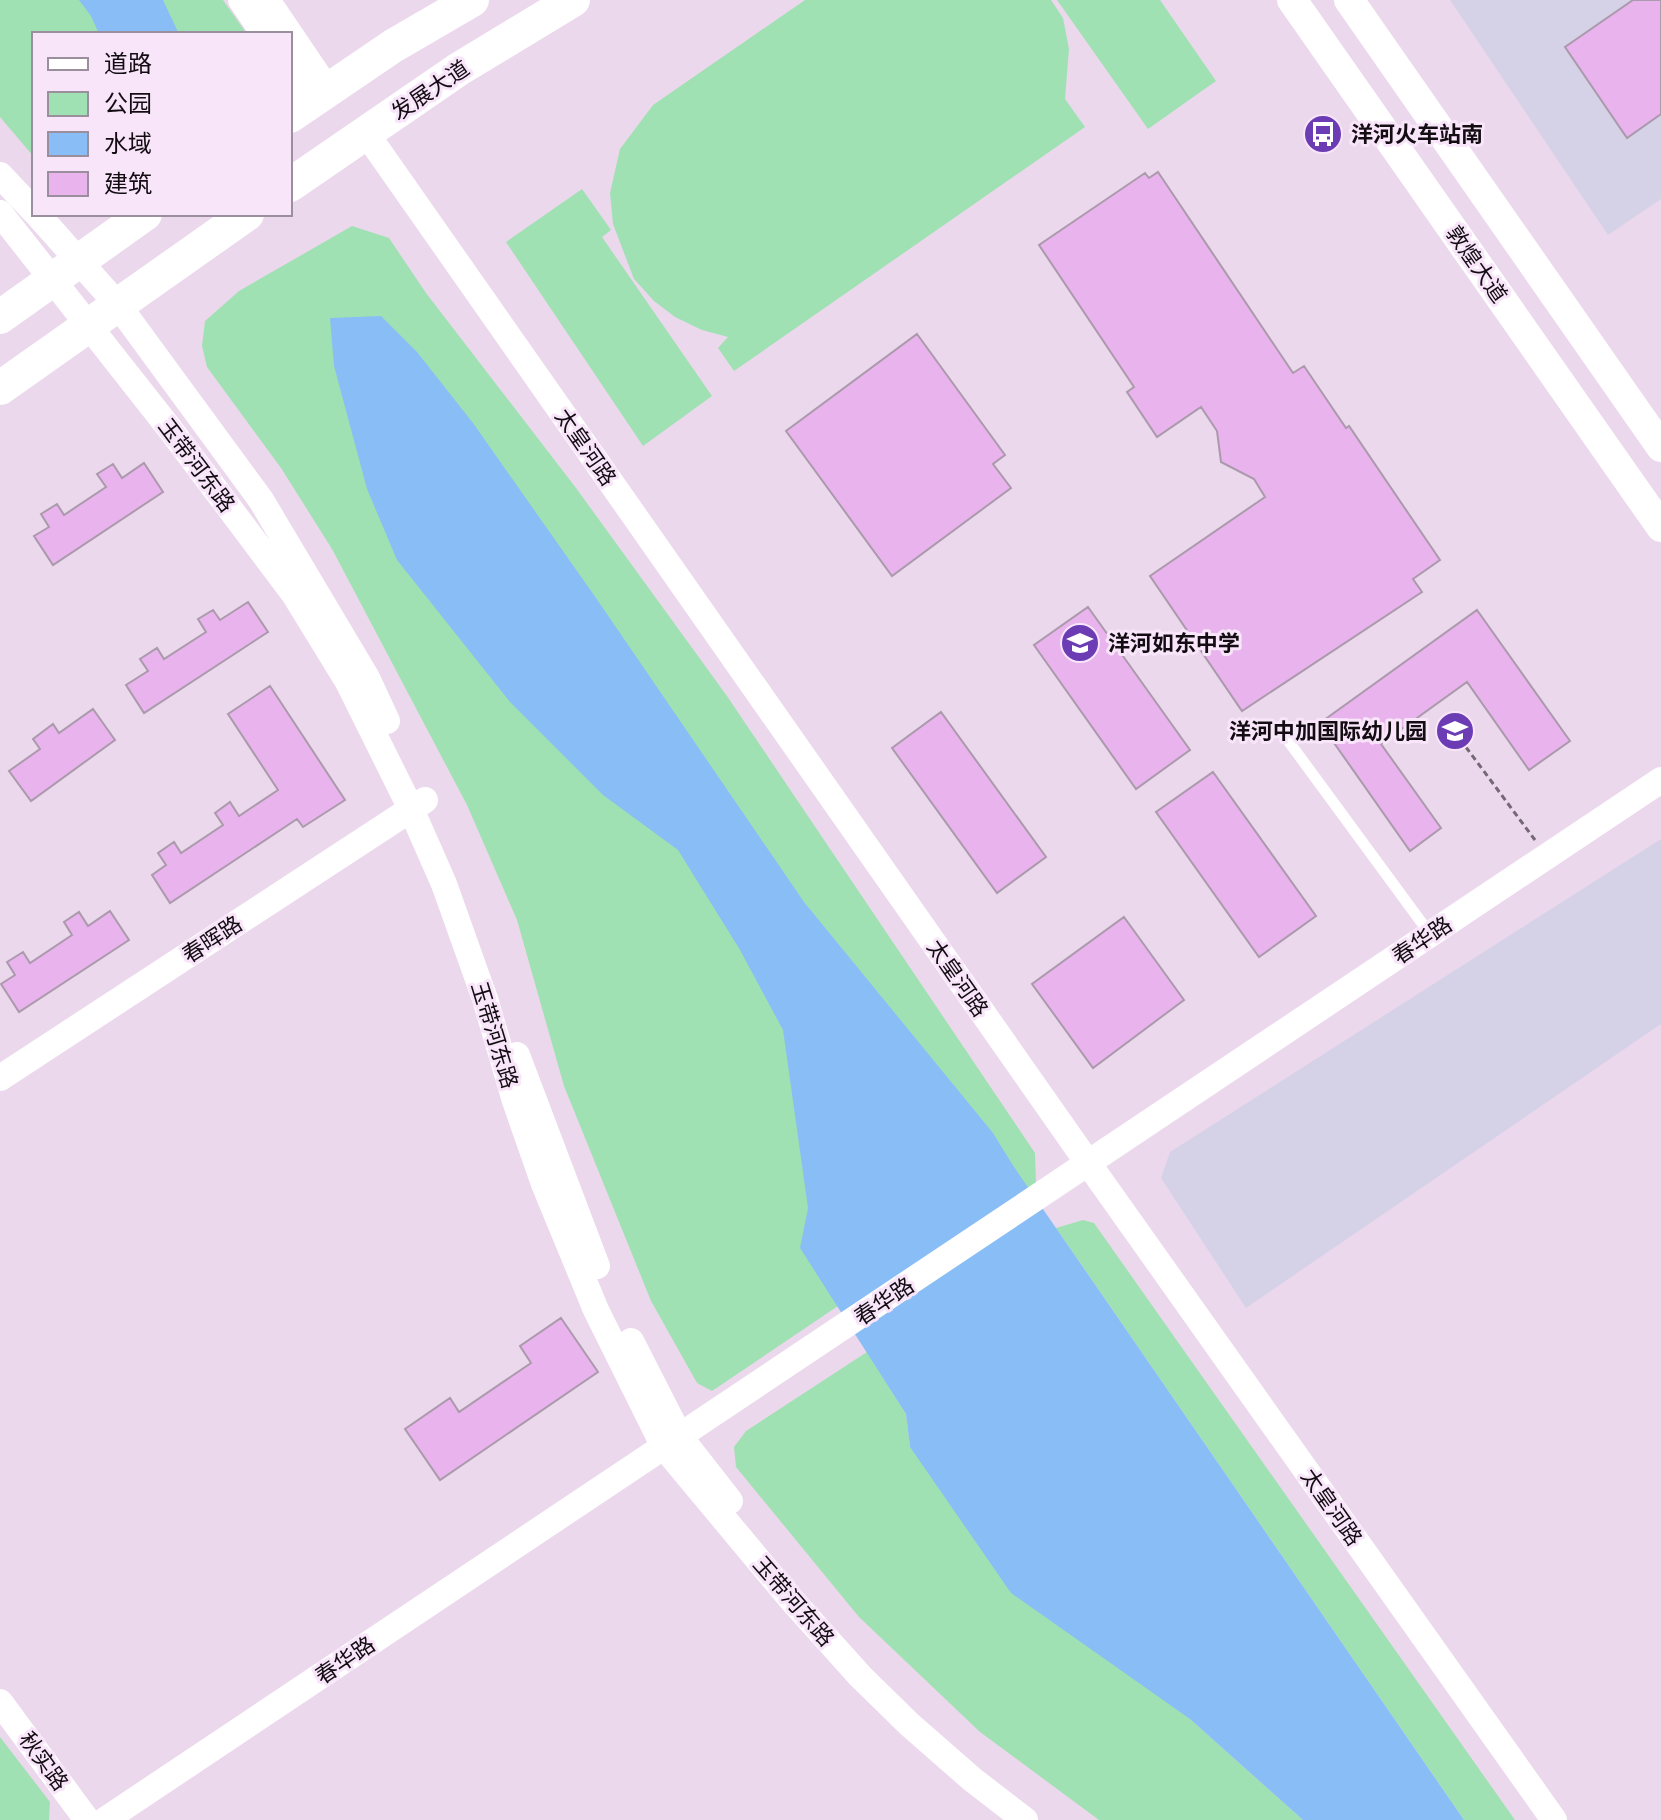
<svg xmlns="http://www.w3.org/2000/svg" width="1661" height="1820" viewBox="0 0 1661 1820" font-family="Jost,'Noto Sans SC',sans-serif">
<rect width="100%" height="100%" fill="#ebd8ec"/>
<!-- commercial -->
<path fill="#d5d2e8" d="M1450,0H1661V199L1608,235Z
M1661,839V1024L1246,1308L1161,1178L1170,1152Z"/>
<!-- green -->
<path fill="#a0e1b3" d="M0,0H223L247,34H34V157L0,117Z
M805,0H1051L1063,18L1069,49L1065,99L1085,127L734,371L718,348L728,337L702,330L675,317L654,301L634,279L613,224L610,193L620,149L653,105Z
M1057,0H1160L1216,81L1148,129Z
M582,189L611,230L602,237L712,396L643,446L506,242Z
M352,226L389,238L426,293L576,488L727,696L1035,1153L1036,1184L838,1306L712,1391L697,1383L651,1301L564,1086L517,920L467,805L332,549L281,468L207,367L202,346L205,321L239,291Z
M1083,1220L1094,1223L1515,1820H1464L1056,1228Z
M867,1352L906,1414L910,1447L1190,1719L1303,1820H1099L980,1732L859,1617L736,1467L734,1447L746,1431Z
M0,1737L50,1802L49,1820H0Z"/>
<!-- water -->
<path fill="#89bdf6" d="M79,0H163L179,34H99L91,16Z
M381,316L417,352L473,423L596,598L804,902L993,1133L1014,1167L1464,1820H1303L1190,1719L1011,1593L910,1447L906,1414L800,1248L808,1208L783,1030L740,950L678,850L603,795L510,702L397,560L367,489L334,366L330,318Z"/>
<!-- building -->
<path fill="#e9b3ed" stroke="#ab99ac" stroke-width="2" d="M1633,0H1661V114L1627,138L1565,47Z
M1158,172L1293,373L1304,366L1346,428L1349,426L1440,560L1413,579L1422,592L1242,711L1150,576L1265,497L1254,479L1221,462L1217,431L1201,407L1157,437L1127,392L1134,387L1039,245L1145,173L1149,178Z
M917,334L1005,455L993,464L1011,488L892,576L786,431Z
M144,463L163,492L53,565L34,536L49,527L41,514L57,504L64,515L106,487L97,474L113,464L122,478Z
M248,602L268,632L144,713L126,685L148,671L140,659L157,648L164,659L206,632L198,619L213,610L220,620Z
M1088,607L1190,750L1136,789L1034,645Z
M1477,610L1570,741L1529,770L1467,682L1381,744L1441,828L1410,851L1320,723Z
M270,686L345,800L303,827L297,819L170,903L152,875L166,865L158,853L174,842L181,853L223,825L215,813L230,802L239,816L278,790L228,714Z
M93,709L115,740L31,801L9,771L40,749L33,739L53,724L59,733Z
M941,712L1046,857L997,893L892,748Z
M1213,772L1316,916L1259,957L1156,812Z
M110,911L129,940L19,1012L1,984L15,975L7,962L23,952L30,963L72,935L64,922L79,912L88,926Z
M1124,917L1184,1000L1093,1068L1032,984Z
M561,1318L598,1372L440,1480L405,1429L450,1398L459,1412L531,1363L520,1346Z"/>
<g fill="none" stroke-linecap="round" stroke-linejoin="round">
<!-- path -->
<path stroke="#746875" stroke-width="3" stroke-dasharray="6 4" stroke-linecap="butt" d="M1448,723L1535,840"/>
<!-- service -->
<path stroke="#fff" stroke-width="11" d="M1289,742L1430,934"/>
<!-- tertiary -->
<path stroke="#fff" stroke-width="26" d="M241,0L264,34
M267,0L328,90
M290,71L312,102
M366,133L1088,1163L1554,1820
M0,175L34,211
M0,213L170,429L294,594L348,682L411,809L444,884L485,999L515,1101L544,1184L596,1310L664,1447L790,1598L860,1676L909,1724L973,1780L1025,1820
M37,214L118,305L261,500L367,678L387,721
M517,1055L597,1266
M0,1078L425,800
M631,1341L680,1437L730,1501
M0,1702L87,1820
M105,1820L1661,780"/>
<!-- secondary -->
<path stroke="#fff" stroke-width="30" d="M1292,0L1661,527
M1349,0L1661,447"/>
<!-- primary -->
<path stroke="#fff" stroke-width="34" d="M290,116L393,46L472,0
M290,185L459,69L573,0
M0,317L145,214
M0,388L247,214"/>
</g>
<!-- icons -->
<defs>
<g id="bus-disc" transform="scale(2)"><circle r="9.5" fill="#6b3cb3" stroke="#f8e5f9"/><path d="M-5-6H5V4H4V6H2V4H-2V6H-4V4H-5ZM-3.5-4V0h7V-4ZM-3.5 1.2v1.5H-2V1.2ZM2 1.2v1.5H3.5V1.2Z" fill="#fff"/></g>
<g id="school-disc" transform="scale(2)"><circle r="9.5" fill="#6b3cb3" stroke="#f8e5f9"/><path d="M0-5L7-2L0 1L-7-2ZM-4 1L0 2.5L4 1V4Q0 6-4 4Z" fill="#fff"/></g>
</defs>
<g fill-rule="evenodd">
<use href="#bus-disc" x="1323" y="134"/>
<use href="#school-disc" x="1080" y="643"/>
<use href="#school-disc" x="1455" y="731"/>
</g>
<g text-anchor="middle" stroke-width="6" stroke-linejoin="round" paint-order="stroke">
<!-- street labels -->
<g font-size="22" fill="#130d13" stroke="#f8e5f9">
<text transform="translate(430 90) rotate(-34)" y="8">发展大道</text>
<text transform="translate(1477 264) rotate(55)" y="8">敦煌大道</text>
<text transform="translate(586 447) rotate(55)" y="8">太皇河路</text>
<text transform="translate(197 465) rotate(53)" y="8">玉带河东路</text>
<text transform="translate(212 939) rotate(-33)" y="8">春晖路</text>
<text transform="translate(1422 940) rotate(-34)" y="8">春华路</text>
<text transform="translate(958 978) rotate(55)" y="8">太皇河路</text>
<text transform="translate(495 1035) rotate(73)" y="8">玉带河东路</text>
<text transform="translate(884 1301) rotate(-34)" y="8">春华路</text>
<text transform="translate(1332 1507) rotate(55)" y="8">太皇河路</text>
<text transform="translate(794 1601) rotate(49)" y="8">玉带河东路</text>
<text transform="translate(345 1660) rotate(-34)" y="8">春华路</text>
<text transform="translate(44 1761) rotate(54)" y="8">秋实路</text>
</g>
<!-- poi labels -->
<g font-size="22" font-weight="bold" fill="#130d13" stroke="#f8e5f9" text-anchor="start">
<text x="1351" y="142">洋河火车站南</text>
<text x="1108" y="651">洋河如东中学</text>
<text x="1427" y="739" text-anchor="end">洋河中加国际幼儿园</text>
</g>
</g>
<!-- legend -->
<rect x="32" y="32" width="260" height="184" fill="#f8e5f9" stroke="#9c8f9d" stroke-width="2"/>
<rect x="48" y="58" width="40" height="12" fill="#ffffff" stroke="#9c8f9d" stroke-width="2"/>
<text x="104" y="72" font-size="24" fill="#130d13">道路</text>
<rect x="48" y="92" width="40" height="24" fill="#a0e1b3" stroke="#9c8f9d" stroke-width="2"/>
<text x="104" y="112" font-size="24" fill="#130d13">公园</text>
<rect x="48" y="132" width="40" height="24" fill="#89bdf6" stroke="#9c8f9d" stroke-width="2"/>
<text x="104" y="152" font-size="24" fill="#130d13">水域</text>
<rect x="48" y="172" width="40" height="24" fill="#e9b3ed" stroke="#9c8f9d" stroke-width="2"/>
<text x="104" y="192" font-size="24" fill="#130d13">建筑</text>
</svg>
